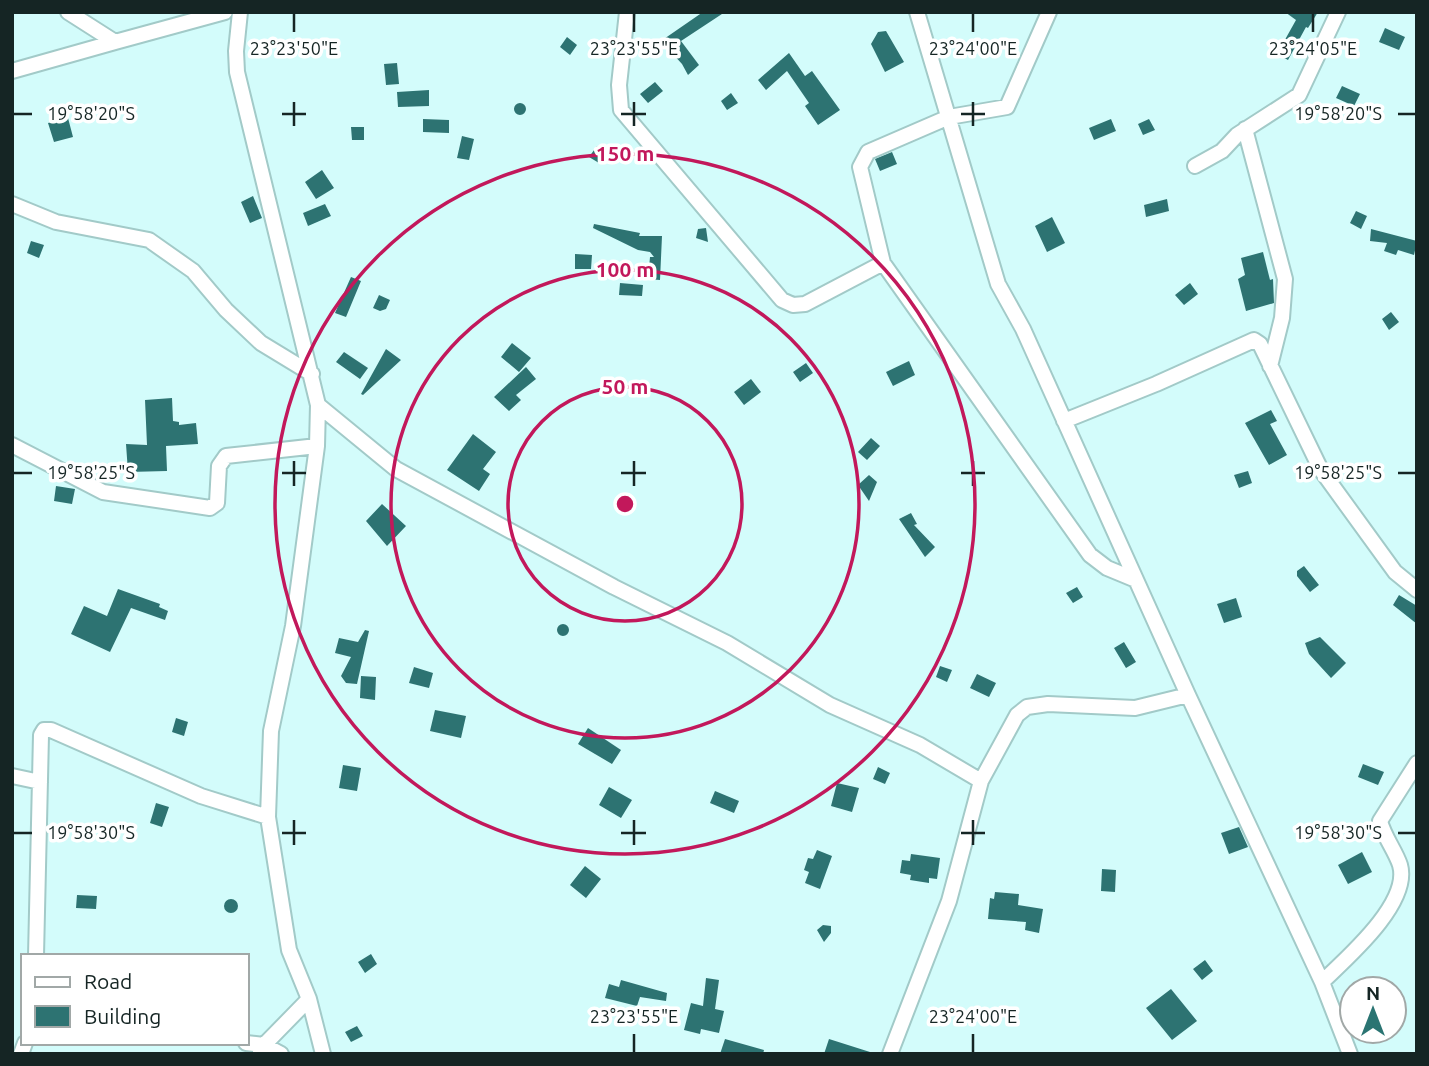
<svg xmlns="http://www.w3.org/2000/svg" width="1429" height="1066" viewBox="0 0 1429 1066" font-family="Ubuntu,sans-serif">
<rect width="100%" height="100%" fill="#d3fcfb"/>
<!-- building -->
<path fill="#2d7372" d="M703,12H725L681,41L699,65L688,75L682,64L661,41Z
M1285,12H1318L1308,28L1306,27L1288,60L1277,54L1296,20Z
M1385,28L1405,37L1399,50L1379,42Z
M886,31L904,62L885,72L871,44L878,32Z
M567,37L577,45L570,55L560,47Z
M789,53L805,76L812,71L840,110L818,125L805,106L809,103L787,71L766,90L758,80Z
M397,63L399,84L386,85L384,64Z
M655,82L663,91L648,103L640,94Z
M1342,86L1360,94L1354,106L1336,98Z
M429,90V106L398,107L397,92Z
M731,93L738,103L727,110L721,101Z
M514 109a6 6 0 1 1 12 0a6 6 0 1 1-12 0Z
M68,118L73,137L54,142L48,123Z
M423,119L449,120V133L423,132Z
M1111,119L1116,131L1094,140L1089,128Z
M1149,119L1155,130L1143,135L1138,124Z
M351,127H364V140H352Z
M462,136L474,139L469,160L457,158Z
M597,146L607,153L599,163L589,157Z
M892,152L897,164L880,171L875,159Z
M322,170L334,188L316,199L305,182Z
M253,196L262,218L250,223L241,202Z
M1167,199L1169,211L1146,217L1144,205Z
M325,204L331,216L308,226L303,213Z
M1356,211L1367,216L1361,229L1350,223Z
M1052,217L1065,243L1047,252L1035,226Z
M594,224L640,233L639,236H662L660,280L648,279L650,257H654L650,252L638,250L593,228Z
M706,228L708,242L696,238L698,229Z
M1371,229L1417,241L1414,255L1398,250L1396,255L1384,251L1387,243L1370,241Z
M31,241L44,245L39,258L27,253Z
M1263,252L1270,280L1273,279L1274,303L1246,311L1238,279L1245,275L1241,258Z
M575,254L592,255L591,269H575Z
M351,277L361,281L346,317L335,313Z
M620,283L643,285L642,296L619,295Z
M1190,283L1198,294L1184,305L1175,295Z
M379,295L390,300L386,309L380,311L373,308Z
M1391,312L1399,322L1389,330L1382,319Z
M512,343L531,358L519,372L501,357Z
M386,349L401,360L363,395L361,394Z
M344,352L368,368L360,379L336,362Z
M909,361L915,375L893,386L886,372Z
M806,363L813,373L800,382L793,372Z
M526,367L536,379L516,395L521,400L509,411L494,397Z
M751,379L761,392L744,405L734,392Z
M172,398L173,421L179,422V425L196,423L198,444L166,446L167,471L128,472L126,444L147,445L145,400Z
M1271,410L1277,421L1270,424L1287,455L1269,465L1245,423Z
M473,434L496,452L483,469L490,474L479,491L447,470Z
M871,438L880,446L867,460L858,452Z
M1248,471L1252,483L1239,488L1234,475Z
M869,475L877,482L869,501L858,485Z
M56,486L75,489L72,504L54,501Z
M382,504L406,526L387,546L366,521Z
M911,513L917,524L914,525L935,547L925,557L899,519Z
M1304,566L1319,585L1310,592L1297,576V571Z
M1077,587L1083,597L1073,603L1066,593Z
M118,589L160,604L159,607L168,611L165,620L131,608L110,652L71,634L84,606L107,616Z
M1399,595L1417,606V624L1393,605Z
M1236,598L1242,617L1224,623L1217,604Z
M557 630a6 6 0 1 1 12 0a6 6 0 1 1-12 0Z
M365,630L369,631L357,684L346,683L341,676L351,657L335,653L339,638L358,642Z
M1320,637L1346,663L1331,678L1309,654L1305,643Z
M1124,642L1136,662L1126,668L1114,648Z
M940,666L952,670L947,682L936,677Z
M414,667L433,673L429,688L409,683Z
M977,674L996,683L989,697L970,688Z
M361,676L376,677L375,700L360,698Z
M435,710L466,716L461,738L430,731Z
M176,718L188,722L184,736L172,732Z
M588,728L621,750L612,764L578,744Z
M1363,764L1384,772L1378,785L1358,777Z
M343,765L361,768L357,791L339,788Z
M878,767L890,773L885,784L873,779Z
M837,783L859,788L852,812L831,806Z
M609,787L632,800L621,818L599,805Z
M715,791L739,801L734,813L710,803Z
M156,803L169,807L162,827L150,823Z
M1239,827L1248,847L1229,854L1221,833Z
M817,850L832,856L820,889L805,883L809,872L804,870L808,858L813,859Z
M1362,852L1372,872L1348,884L1338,865Z
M911,854L940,858L937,879L929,878V883L910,880L911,875L900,873L902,860L910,861Z
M585,866L601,879L586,898L570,885Z
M1102,869L1116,870L1115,892L1101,891Z
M995,892L1019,894L1018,905L1043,909L1039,933L1025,930L1026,922L988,919L990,898L994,899Z
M77,895L97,896L96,909L76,908Z
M224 906a7 7 0 1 1 14 0a7 7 0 1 1-14 0Z
M823,925L831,926V933L824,942L817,930Z
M371,954L377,964L365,973L358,962Z
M1205,960L1213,971L1202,980L1193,969Z
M706,978L719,980L715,1009L724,1011L719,1033L701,1029L700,1034L684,1030L691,1003L703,1006Z
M621,980L667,993L666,1001L640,997L637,1006L605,998L609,984L619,987Z
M1171,989L1197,1021L1172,1040L1146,1008Z
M357,1026L363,1036L351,1042L345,1032Z
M725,1039L764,1050L763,1054H720Z
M829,1039L870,1052V1054H824Z"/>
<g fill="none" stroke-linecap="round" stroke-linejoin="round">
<!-- minor casing -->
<g stroke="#a2cac8" stroke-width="18">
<path id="minor" d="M68,12L115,42L225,12
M240,12L236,51L237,72L318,405L317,446L293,626L271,731L268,817L289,950L309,999L323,1054
M627,12L619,85L621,110L782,300L793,305L805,304L883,263
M917,12L998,284L1023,329L1188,695L1322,982
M1049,12L1007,107L949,117L868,152L860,167L883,263L1090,555L1107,568L1136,580
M12,71L115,42
M1245,129L1285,279L1282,318L1270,366
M1195,166L1222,151L1237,135L1299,95L1338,12
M12,204L56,222L149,240L193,271L226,310L261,343L312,374
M318,405L396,469L614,587L727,643L830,705L920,745L981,781L949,901L890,1054
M1064,421L1156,384L1254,340L1260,344L1321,470L1395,572L1417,590
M12,445L103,492L210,508L217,503L219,466L226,456L317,446
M12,776L40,782
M981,781L1017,715L1027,707L1048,704L1135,708L1188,695
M36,956L41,735L44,730H51L201,796L268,817
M246,1043L264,1045L309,999
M260,1052L264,1045L281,1054
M21,1054L25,1043
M1350,1054L1322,982C1347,958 1411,903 1400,865C1395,850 1384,837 1380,821L1417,763"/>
</g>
<!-- minor -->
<use href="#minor" stroke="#fff" stroke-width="14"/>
</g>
<!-- ticks -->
<path fill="none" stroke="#152524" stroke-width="2.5" d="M294,14V32M634,14V32M973,14V32M1313,14V32M294,102V126M634,102V126M973,102V126M14,114H32M282,114H306M621,114H646M961,114H985M1398,114H1415M294,461V486M634,461V486M973,461V486M14,473H32M282,473H306M621,473H646M961,473H985M1398,473H1415M294,820V845M634,820V845M973,820V845M14,833H32M282,833H306M621,833H646M961,833H985M1398,833H1415M634,1034V1052M973,1034V1052"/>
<!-- distance rings -->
<g fill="none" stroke="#c2185b" stroke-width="3.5">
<circle cx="625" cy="504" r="117"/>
<circle cx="625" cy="504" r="234"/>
<circle cx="625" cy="504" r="350"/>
</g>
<g font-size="18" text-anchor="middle" fill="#152524" stroke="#fff" stroke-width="7" stroke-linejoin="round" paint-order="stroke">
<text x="294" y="55">23°23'50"E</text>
<text x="634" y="55">23°23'55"E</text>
<text x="973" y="55">23°24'00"E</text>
<text x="1313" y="55">23°24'05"E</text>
<text x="91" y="120">19°58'20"S</text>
<text x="1338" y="120">19°58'20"S</text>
<text x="91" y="479">19°58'25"S</text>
<text x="1338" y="479">19°58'25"S</text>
<text x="91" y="839">19°58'30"S</text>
<text x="1338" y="839">19°58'30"S</text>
<text x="634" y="1023">23°23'55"E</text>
<text x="973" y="1023">23°24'00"E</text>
</g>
<circle cx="625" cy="504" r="10" fill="#c2185b" stroke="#fff" stroke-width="3.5"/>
<g font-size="21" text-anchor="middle" font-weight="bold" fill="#c2185b" stroke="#fff" stroke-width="7" stroke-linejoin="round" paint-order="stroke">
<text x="625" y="161">150 m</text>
<text x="625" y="277">100 m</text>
<text x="625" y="394">50 m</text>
</g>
<!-- border -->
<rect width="1429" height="1066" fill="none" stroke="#152524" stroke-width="28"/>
<!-- legend -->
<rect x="21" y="954" width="228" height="91" fill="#ffffff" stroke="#a1a8a7" stroke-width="2"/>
<rect x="35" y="977" width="35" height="10" fill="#ffffff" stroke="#a1a8a7" stroke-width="2"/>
<text x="84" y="989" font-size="21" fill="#152524">Road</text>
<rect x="35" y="1006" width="35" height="21" fill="#2d7372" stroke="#a1a8a7" stroke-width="2"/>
<text x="84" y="1024" font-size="21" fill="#152524">Building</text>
<!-- north arrow -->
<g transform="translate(1373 1010)"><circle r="33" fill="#ffffff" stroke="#a1a8a7" stroke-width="2"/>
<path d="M0-5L12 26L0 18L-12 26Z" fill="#2a7472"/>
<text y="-10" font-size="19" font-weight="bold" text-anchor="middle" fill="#152524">N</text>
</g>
</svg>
